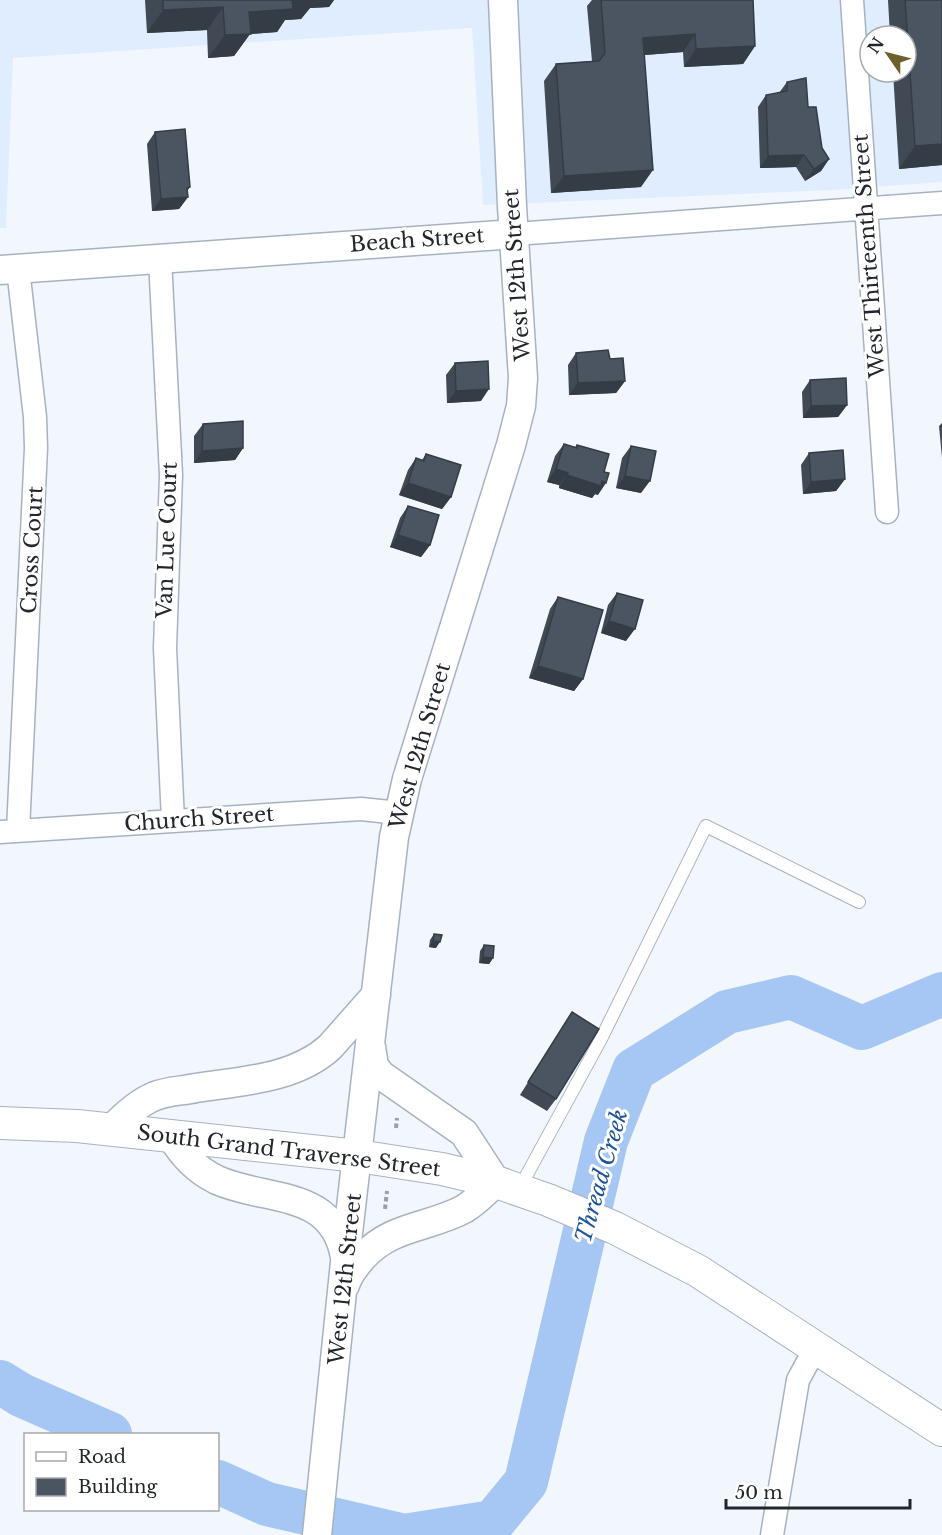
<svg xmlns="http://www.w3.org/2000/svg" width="942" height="1535" viewBox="0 0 942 1535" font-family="'Libre Baskerville',serif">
<rect width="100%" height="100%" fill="#f2f7fd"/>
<!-- built -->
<path fill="#e0edff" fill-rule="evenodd" d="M0,0H942V182L833,190L483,205L472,28L13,58L6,228H0ZM870,36H906V72H870Z"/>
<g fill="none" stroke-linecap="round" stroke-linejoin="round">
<!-- river -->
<path stroke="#a6c7f3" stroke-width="44" d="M0,1382L21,1395L110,1434
M218,1482L267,1504L400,1535
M410,1535L493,1522L526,1482L606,1141L634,1070L727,1012L791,997L862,1028L942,994"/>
<!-- service casing -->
<g stroke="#a7b2c1" stroke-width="14">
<path id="service" d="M519,1189L601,1039L706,826L859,902"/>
</g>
<!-- minor casing -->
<g stroke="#a7b2c1" stroke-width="25">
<path id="minor" d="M852,0L887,512
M515,234L942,203
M160,259L171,475L165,648L173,821
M18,831L36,448L35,417L18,269
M0,832L361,809L399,813
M772,1535L798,1380L816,1347"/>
</g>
<!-- tertiary casing -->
<g stroke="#a7b2c1" stroke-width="31">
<path id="tertiary" d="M0,270L515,234
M112,1129C124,1116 138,1103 155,1096C168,1091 182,1091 196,1088C242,1081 295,1079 330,1047L376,995
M171,1136C183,1155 196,1170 217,1180C266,1202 333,1188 345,1257
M345,1285C348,1275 355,1266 362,1258C391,1225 429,1228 464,1209C476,1202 486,1191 496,1182L464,1133L381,1075L374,1066L371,1047
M317,1535L348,1233L394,837L407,779L511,445L521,406L523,378L512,206L503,0"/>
</g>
<!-- secondary casing -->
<g stroke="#a7b2c1" stroke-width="34">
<path id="secondary" d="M0,1123L77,1126L358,1156L442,1169L496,1182L548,1200L615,1228L698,1271L942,1430"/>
</g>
<!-- path -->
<path stroke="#9b9fa5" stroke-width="4" stroke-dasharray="4.5 3" stroke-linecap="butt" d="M396,1128L397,1118
M385,1209L387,1191"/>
<!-- service -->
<use href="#service" stroke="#fff" stroke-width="12"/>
<!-- minor -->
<use href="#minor" stroke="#fff" stroke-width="22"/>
<!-- tertiary -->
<use href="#tertiary" stroke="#fff" stroke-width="28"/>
<!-- secondary -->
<use href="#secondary" stroke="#fff" stroke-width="32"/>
</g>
<!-- wall -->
<path fill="#404954" d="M145,0H334L329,7L310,8L301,19L285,20L277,32L250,34L234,56L208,58L207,30L147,33Z
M592,0H753L755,46L743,64L684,67L683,52L645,55L641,187L551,193L544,81L556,64L592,61L587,6Z
M888,0H942V165L899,169L893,72H906V36H890Z
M787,82L808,107L822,148L829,159L821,171L805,181L796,167L760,168L758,107L766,95L779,93Z
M155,132L188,197L179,209L152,211L147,144Z
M576,353L610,359L625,381L616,393L569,395L568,365Z
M455,363L481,401L447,403L446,375Z
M810,380L847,405L838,417L803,418L802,392Z
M942,423V458L939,426Z
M203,424L243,448L235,460L194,463V436Z
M564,444L575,447L577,445L598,495L595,494L592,498L559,488V485L547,482L555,456Z
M631,446L641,493L616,488L622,458Z
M809,453L845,479L836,491L803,494L801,465Z
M426,454L451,497L442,509L399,495L408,470L416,458L422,460Z
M408,506L430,545L421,557L390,547L400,518Z
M617,593L626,641L601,633L608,605Z
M558,597L583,679L574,691L529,678L550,609Z
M434,934L436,948L429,947L430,940Z
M484,945L493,958L489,964L479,963L480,951Z
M572,1012L556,1099L547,1111L520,1095Z"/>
<!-- shaded-wall -->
<path fill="#343c45" d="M291,0H334L329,7L310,8L301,19L285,20L277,32L250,34L234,56L208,58L225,35L249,12Z
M223,7L207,30L147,33L163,10Z
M695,34L683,52L631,56L643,38Z
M755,46L743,64L684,67L696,49Z
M942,144V165L899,169L915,146Z
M804,155L796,167L760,168L768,156Z
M829,159L821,171L805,181L814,169Z
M653,170L641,187L551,193L564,176Z
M190,187L183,197H188L179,209L152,211L161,199Z
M625,381L616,393L569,395L578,383Z
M489,389L481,401L447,403L456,391Z
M847,405L838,417L803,418L811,406Z
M243,448L235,460L194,463L202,451Z
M556,469L568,473L559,485L547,482Z
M567,475L602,481L606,483L598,495L595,494L592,498L559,488Z
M625,476L650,481L641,493L616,488Z
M845,479L836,491L803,494L811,482Z
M408,483L451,497L442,509L399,495Z
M398,535L430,545L421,557L390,547Z
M609,621L635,629L626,641L601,633Z
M538,666L583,679L574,691L529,678Z
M433,941L440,942L436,948L429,947Z
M483,957L493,958L489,964L479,963Z"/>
<!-- building -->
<path fill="#4b5562" stroke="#343c45" stroke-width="1.5" d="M163,0H292L293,9L249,12L251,34L225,35L223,7L163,10Z
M601,0H753L755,46L696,49L695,34L643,38L653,170L564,176L556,64L599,61L605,53Z
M905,0H942V144L915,146Z
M806,78L808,107H816L822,148L829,159L814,169L804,155L768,156L766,95L787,91V82Z
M185,129L190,187L187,188L188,197L161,199L155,132Z
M608,350L610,359L623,358L625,381L578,383L576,353Z
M488,361L489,389L456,391L455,363Z
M846,378L847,405L811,406L810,380Z
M243,421V448L202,451L203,424Z
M564,444L577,448V445L609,454L604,472L609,473L606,483L602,481L601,486L567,475L568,473L556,469Z
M631,446L656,451L650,481L625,476Z
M843,450L845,479L811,482L809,453Z
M426,454L461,465L451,497L408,483L416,458L424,461Z
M408,506L439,515L430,545L398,535Z
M617,593L643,600L635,629L609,621Z
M558,597L603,610L583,679L538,666Z
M434,934L442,935L440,942L433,941Z
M484,945L494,946L493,958L483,957Z
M572,1012L599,1029L556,1099L528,1082Z"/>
<g text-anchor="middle" stroke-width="6" stroke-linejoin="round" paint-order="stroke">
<!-- street labels -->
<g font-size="21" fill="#23272d" stroke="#fff">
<text transform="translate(417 240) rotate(-4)" y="7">Beach Street</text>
<text transform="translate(869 256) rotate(-94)" y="7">West Thirteenth Street</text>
<text transform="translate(517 275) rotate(-94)" y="7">West 12th Street</text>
<text transform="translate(167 540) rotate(-88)" y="7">Van Lue Court</text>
<text transform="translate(32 550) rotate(-87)" y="7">Cross Court</text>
<text transform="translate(420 746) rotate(-74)" y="7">West 12th Street</text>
<text transform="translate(199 819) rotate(-4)" y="7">Church Street</text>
<text transform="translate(289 1151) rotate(7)" y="7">South Grand Traverse Street</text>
<text transform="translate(345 1279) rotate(-84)" y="7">West 12th Street</text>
</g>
<!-- water labels -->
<g font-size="22" font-style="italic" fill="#1d5493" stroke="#fff">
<text transform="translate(601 1176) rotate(-74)" y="8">Thread Creek</text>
</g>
</g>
<!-- legend -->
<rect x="24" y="1433" width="195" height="78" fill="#ffffff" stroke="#a7a9ab" stroke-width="1.5"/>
<rect x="36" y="1452" width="30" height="9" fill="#ffffff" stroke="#a7a9ab" stroke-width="1.5"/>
<text x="78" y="1463" font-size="18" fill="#23272d">Road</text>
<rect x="36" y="1478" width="30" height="18" fill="#4b5562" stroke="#a7a9ab" stroke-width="1.5"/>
<text x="78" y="1493" font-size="18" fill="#23272d">Building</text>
<!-- north arrow -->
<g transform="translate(888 54) rotate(305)"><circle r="28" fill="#ffffff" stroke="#a7a9ab" stroke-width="1.5"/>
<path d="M0-4.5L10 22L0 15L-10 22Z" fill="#6e602d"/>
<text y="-9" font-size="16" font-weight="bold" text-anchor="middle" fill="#23272d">N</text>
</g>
<!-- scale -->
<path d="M726 1499v9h184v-9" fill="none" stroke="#23272d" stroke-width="3"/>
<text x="735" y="1499" font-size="18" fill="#23272d" stroke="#ffffff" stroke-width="4.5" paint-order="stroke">50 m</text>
</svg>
